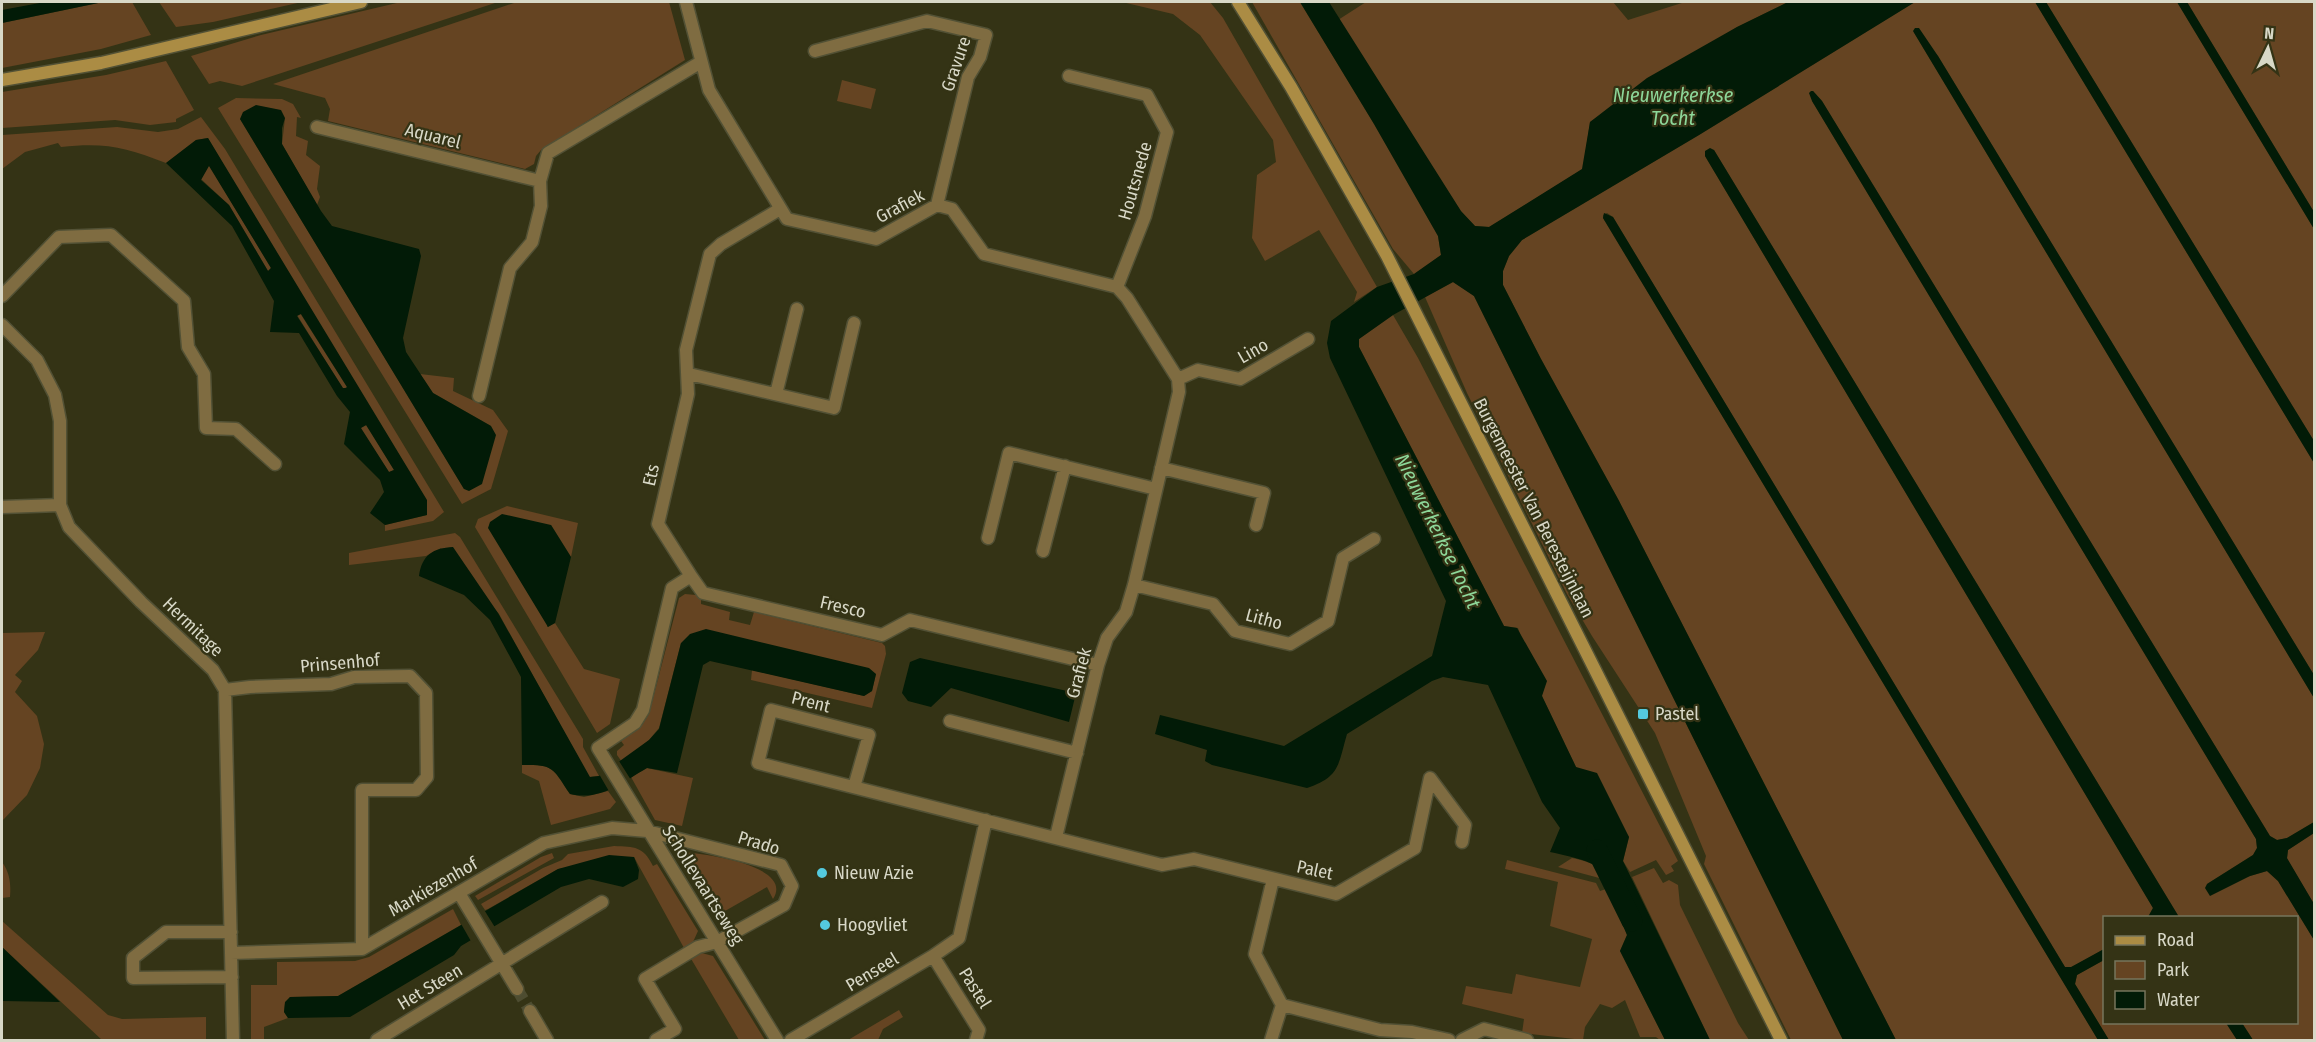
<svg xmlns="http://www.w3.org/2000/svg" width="2316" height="1042" viewBox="0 0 2316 1042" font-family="'Fira Sans Condensed',sans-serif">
<rect width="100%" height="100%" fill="#343315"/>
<!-- green -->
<path fill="#654422" d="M103,2H132L151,35L101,49L2,68V23Z
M159,2H302L213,22L176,27Z
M401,2H498L242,86L220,81L209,84L191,56L261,35Z
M517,2H669L685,60L541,150L536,156L534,164L525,169L328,121L330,109L325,98L273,84Z
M1122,2H1210L1223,18L1377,287L1354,302L1357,292L1319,230L1265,261L1252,238L1257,175L1276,162L1273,140L1200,35L1173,14Z
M1252,2H1300L1374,124L1438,236L1441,255L1414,274L1393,249Z
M1366,2H1613L1628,20L1685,2H1788L1737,27L1590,122L1583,169L1489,227L1475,226L1461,212L1338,20Z
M1915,2H2035L2314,463V675L1938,56L1913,31L2314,698V822L2287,838L2277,840L2270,836L1822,101L1813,91L1812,101L2256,839L2257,848L2253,855L2207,884L2250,876L2267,871L2278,881L2314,940V1040H2253L2242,1023L2296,1022V918L2179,917L1714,150L1705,156L2153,908L2148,917L2104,918V949L2071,968L2065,967L1613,217L1607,213L1603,215V218L2098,1040H1896L1618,499L1541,359L1503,285V271L1509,256L1522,240L1699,135Z
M2046,2H2177L2314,229V441Z
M2187,2H2314V212Z
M166,61L194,110L176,119V122L150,125L115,120L2,128V92L106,75Z
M842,80L876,89L871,109L837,101Z
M236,98L282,99L293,104L301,118L297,117L296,136L308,141L306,155L320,166L317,189L320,197L317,205L282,144L285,118L240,119L464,489L491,426L433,393L420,374L454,378L453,391L493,410L508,431L491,489L462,504L218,108Z
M201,117L225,149L444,512L433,521L385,531V525L427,515L208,138L196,140L166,163C126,147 104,142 61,147L58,143L25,152L2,169V135L117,127L158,132L178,129Z
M209,165L271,268L268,271L229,205L201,179Z
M1453,282L1474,296L1843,1040H1791L1704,864L1706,856L1655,733L1592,636L1567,594L1467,393L1425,297Z
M300,313L347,387L343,389L297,315Z
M1393,315L1418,358L1678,861L1671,866L1674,871L1666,875L1656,860L1630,872L1623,861L1629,837L1576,767L1542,696L1518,628L1504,626L1359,347V339Z
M367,425L394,470L389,472L360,428Z
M507,506L578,523L571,557L551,525L547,627L555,623L584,669L620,679L610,724L597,733L475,527L478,519Z
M455,533L460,537L583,739V747L599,776L589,777L499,614L441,548L426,556L349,565V553Z
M685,594L696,595L701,599V604L730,612L729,620L750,625L754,612L882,643L885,646L886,654L872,708L751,680L752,670L864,696L872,691L876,674L681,643L659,728L649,740L622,762L617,755V751L624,745L621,741L642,725L649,714L679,598Z
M45,632L38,650L15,675L22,681L15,692L37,716L44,744L40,768L27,795L2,821V633Z
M522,765C555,764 553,769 570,794L584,797L608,791L616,802L610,809L551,825L539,781L522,773Z
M647,768L693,778L682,826L655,820L631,777Z
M2314,833V904L2287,859L2288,850Z
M614,846C635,847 643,846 653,866L657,864L698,931L693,942L684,948L634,857L558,869L488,909L485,910L481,904L543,868L562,860L568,854Z
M681,852C701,853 795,865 773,899L767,887L718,915Z
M552,853L554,858L478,900L475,896L541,857Z
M1572,858C1587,861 1604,866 1612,881L1608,882L1603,879L1558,867Z
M1507,860L1596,883L1600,891L1615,886L1619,895L1618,910L1627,935L1620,951L1665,1040H1660L1656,1037H1640L1625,1000L1612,1008L1600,1004L1585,1027L1583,1040L1522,1033L1524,1019L1462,1004L1466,986L1512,994L1516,974L1580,987L1592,939L1550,926L1558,882L1505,869Z
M2,862C10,873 11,884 10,897L2,898Z
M1654,868L1663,883L1669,880L1678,885L1680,905L1738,1023L1749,1040H1710L1632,877Z
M453,909L461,925L338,996L290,997L285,1003L284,1012L288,1018L264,1027V1040H251V985H277V962L355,961L369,957Z
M2,921L108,1015L122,1019L206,1017V1040H102L2,947Z
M698,952L713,956L765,1040H739L690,957Z
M2104,960V1022L2226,1023L2237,1040H2109L2075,984L2077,975Z
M899,1010L903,1017L883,1029L878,1040H848Z"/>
<!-- water -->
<path fill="#021b07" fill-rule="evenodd" d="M45,2H103L2,23V10Z
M1300,2H1329L1461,211L1475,226L1489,227L1582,169L1590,122L1647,78L1737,27L1788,2H1915L1699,135L1522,240L1509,256L1503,271V285L1541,359L1618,499L1896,1040H1843L1474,296L1453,282L1393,315L1359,339V347L1504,626L1517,628L1547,681L1542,696L1576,767L1597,773L1629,837L1623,861L1710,1040H1665L1620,951L1627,935C1624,927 1618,917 1618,908C1617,904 1620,899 1619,894C1612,863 1576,858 1550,852L1560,828L1542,802L1488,685L1443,677L1432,681L1347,734C1338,765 1340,777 1307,788L1212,765L1205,761L1207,750L1155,734L1160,715L1284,746L1432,656L1446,601L1330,358L1327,343L1331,321L1377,287L1414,274L1441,255L1438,236L1374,124Z
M2035,2H2046L2314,441V463Z
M2177,2H2187L2314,212V229Z
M1915,28H1919L1938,56L2314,675V698L1913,31Z
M1811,91H1813L1822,101L2270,836L2277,840L2287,838L2314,822V833L2288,850L2287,858L2314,904V940L2278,881L2267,871L2250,876L2210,896L2205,888L2207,884L2253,855L2257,848L2256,839L1812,101L1809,93Z
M256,105L281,110L285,118L282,128V144L321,211L332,226L419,249L421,256L403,338L406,352L433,393L491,426L496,435L482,484L469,491L464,489L240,119L243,112Z
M208,138L427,500V515L385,525L370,513L384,492L380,480L344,444L350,412L337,396L299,333L270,332L274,301L232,226L166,163L196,140ZM209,166L271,268L268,271L229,205L201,180ZM301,314L347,387L346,388H343L297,316ZM366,425L394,470L389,472L361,428Z
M1710,148L1714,150L2179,917H2148L2153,908L1705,156V151Z
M1604,213L1613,217L2065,967H2071L2104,949V960L2077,975L2075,984L2109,1040H2098L1603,218Z
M502,514L551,525L571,557L555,623L548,627L488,528L490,522Z
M453,547L498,613L590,777L599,776L649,740L659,729L681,643L690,634L706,629L869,668L876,674L872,691L864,696L710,661L703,665L677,773L647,768C621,783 601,801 570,794C553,769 555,764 522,765L521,677L490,620L464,595L419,576C422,555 433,548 453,547Z
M920,658L1076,693L1069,722L951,688L931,707L908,701L902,693L910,662Z
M609,855L634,857L639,870L638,879L623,887L589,879L561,887L461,946L454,955L350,1017L288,1018L284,1012L285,1002L290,997L338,996L558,869Z
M2,947L60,1002L2,1001Z
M2226,1023H2242L2253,1040H2237Z"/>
<!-- pier -->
<path fill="#343315" d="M619,761L631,780L610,793L599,774Z
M483,908L496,929L472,943L460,922Z"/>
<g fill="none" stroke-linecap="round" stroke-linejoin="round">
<!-- canal -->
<path stroke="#021b07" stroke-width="21" d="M1597,850L1632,921"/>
<!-- street-tunnel -->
<path stroke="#4d4c30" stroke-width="12" stroke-dasharray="12 6" stroke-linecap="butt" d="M517,989L530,1011"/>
<!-- street casing -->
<g stroke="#525135" stroke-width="15">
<path id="street" d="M686,2L709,90L787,219L876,239L937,205L952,209L984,254L1117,287L1127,298L1178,379L1179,392L1134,585L1126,612L1107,638L1098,665L1056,837
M815,51L927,21L986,35L980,57L968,77L937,205
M1069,76L1147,95L1167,132L1145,216L1117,287
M317,127L540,181
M2,296L59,237L111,235L184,301L188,347L204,374L206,428L236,429L275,464
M2,325L37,360L55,395L60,421V505L69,527L141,602L213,670L225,690L233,1040
M689,374L834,408L854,323
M1178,379L1198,370L1240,379L1308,339
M776,394L797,309
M479,396L510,268L532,242L541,206L540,181L548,153L701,62
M1161,468L1264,493L1256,525
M2,507L60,505
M988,538L1009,453L1156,489
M1043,551L1065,466
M691,576L703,593L882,635L910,620L1098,665
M1134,585L1213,604L1235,631L1290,644L1328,621L1343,558L1374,539
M225,690L250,687L331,684L354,677L410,676L426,693L427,777L416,790H362V949
M950,721L1077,753
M854,787L869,735L771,710L758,763L1162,865L1194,859L1336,894L1415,848L1430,778L1465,825L1462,842
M1273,879L1255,954L1282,1005L1380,1030L1412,1032L1449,1040
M459,893L517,989
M231,932H166L133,958V978L232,977
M231,953L362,949L544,843L612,828L647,831L781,865L792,886L784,905L717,942L698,947L645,979L675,1029L656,1040
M933,956L979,1030L976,1040
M530,1011L547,1040
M377,1040L602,902
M777,1040L598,748L635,723L643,710L672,588L691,576L658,524L688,394L686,350L710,254L721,244L780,209
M791,1040L933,956L959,938L986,820
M1271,1040L1282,1005
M1462,1040L1484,1029L1527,1040"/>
</g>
<!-- secondary casing -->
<g stroke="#525135" stroke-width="15">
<path id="secondary" d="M1238,2L1291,87L1387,256L1781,1040
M2,80L101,63L361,2"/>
</g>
<!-- street -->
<use href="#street" stroke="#7f6c41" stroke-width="12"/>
<!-- secondary -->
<use href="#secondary" stroke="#ab8c44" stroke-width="12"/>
</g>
<!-- markers -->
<g fill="#54cade" stroke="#343315" stroke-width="2">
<rect x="1637" y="708" width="12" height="12" rx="3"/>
<circle cx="822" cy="873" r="6"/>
<circle cx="825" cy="925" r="6"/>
</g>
<g text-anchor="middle" stroke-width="4.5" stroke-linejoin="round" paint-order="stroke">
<!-- street labels -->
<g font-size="18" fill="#d8d8c7" stroke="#343315">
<text transform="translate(956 64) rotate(-71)" y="6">Gravure</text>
<text transform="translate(433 136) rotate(14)" y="6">Aquarel</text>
<text transform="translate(1135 181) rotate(-74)" y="6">Houtsnede</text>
<text transform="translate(900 206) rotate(-28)" y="6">Grafiek</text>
<text transform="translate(1253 351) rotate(-30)" y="6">Lino</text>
<text transform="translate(651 475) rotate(-77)" y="6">Ets</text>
<text transform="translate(1534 508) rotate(63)" y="6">Burgemeester Van Beresteijnlaan</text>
<text transform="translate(843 607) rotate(13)" y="6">Fresco</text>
<text transform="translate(1264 619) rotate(15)" y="6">Litho</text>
<text transform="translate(193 627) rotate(44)" y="6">Hermitage</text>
<text transform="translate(340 663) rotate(-5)" y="6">Prinsenhof</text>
<text transform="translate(1079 673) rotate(-75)" y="6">Grafiek</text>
<text transform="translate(811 702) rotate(14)" y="6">Prent</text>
<text transform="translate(759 843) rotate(17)" y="6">Prado</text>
<text transform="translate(1315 870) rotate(12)" y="6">Palet</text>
<text transform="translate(703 885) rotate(58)" y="6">Schollevaartseweg</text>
<text transform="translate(433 887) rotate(-30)" y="6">Markiezenhof</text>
<text transform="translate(872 972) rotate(-31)" y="6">Penseel</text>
<text transform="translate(430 987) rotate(-31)" y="6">Het Steen</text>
<text transform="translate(975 988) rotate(58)" y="6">Pastel</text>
</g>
<!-- poi labels -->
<g font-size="18" fill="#d8d8c7" stroke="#343315" text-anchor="start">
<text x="1655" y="720">Pastel</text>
<text x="834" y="879">Nieuw Azie</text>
<text x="837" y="931">Hoogvliet</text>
</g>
<!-- water labels -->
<g font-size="20" font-style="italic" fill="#8dd799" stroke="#343315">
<text x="1673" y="102">Nieuwerkerkse<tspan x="1673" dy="23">Tocht</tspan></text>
<text transform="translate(1438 531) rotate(64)" y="7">Nieuwerkerkse Tocht</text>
</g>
</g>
<!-- border -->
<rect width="2316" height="1042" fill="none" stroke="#d8d8c7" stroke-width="6"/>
<!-- legend -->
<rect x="2103" y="916" width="195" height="108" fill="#343315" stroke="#76755c" stroke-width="1.5"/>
<rect x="2115" y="936" width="30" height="9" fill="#ab8c44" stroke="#76755c" stroke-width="1.5"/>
<text x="2157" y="946" font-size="18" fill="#d8d8c7">Road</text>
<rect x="2115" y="961" width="30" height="18" fill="#654422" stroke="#76755c" stroke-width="1.5"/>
<text x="2157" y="976" font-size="18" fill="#d8d8c7">Park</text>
<rect x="2115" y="991" width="30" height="18" fill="#021b07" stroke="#76755c" stroke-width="1.5"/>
<text x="2157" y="1006" font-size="18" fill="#d8d8c7">Water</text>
<!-- north arrow -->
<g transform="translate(2268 48) rotate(5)" stroke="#343315" stroke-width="4.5" paint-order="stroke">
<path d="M0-4.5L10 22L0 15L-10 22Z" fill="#d8d8c7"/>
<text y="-9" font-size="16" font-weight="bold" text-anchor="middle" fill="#d8d8c7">N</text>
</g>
</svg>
